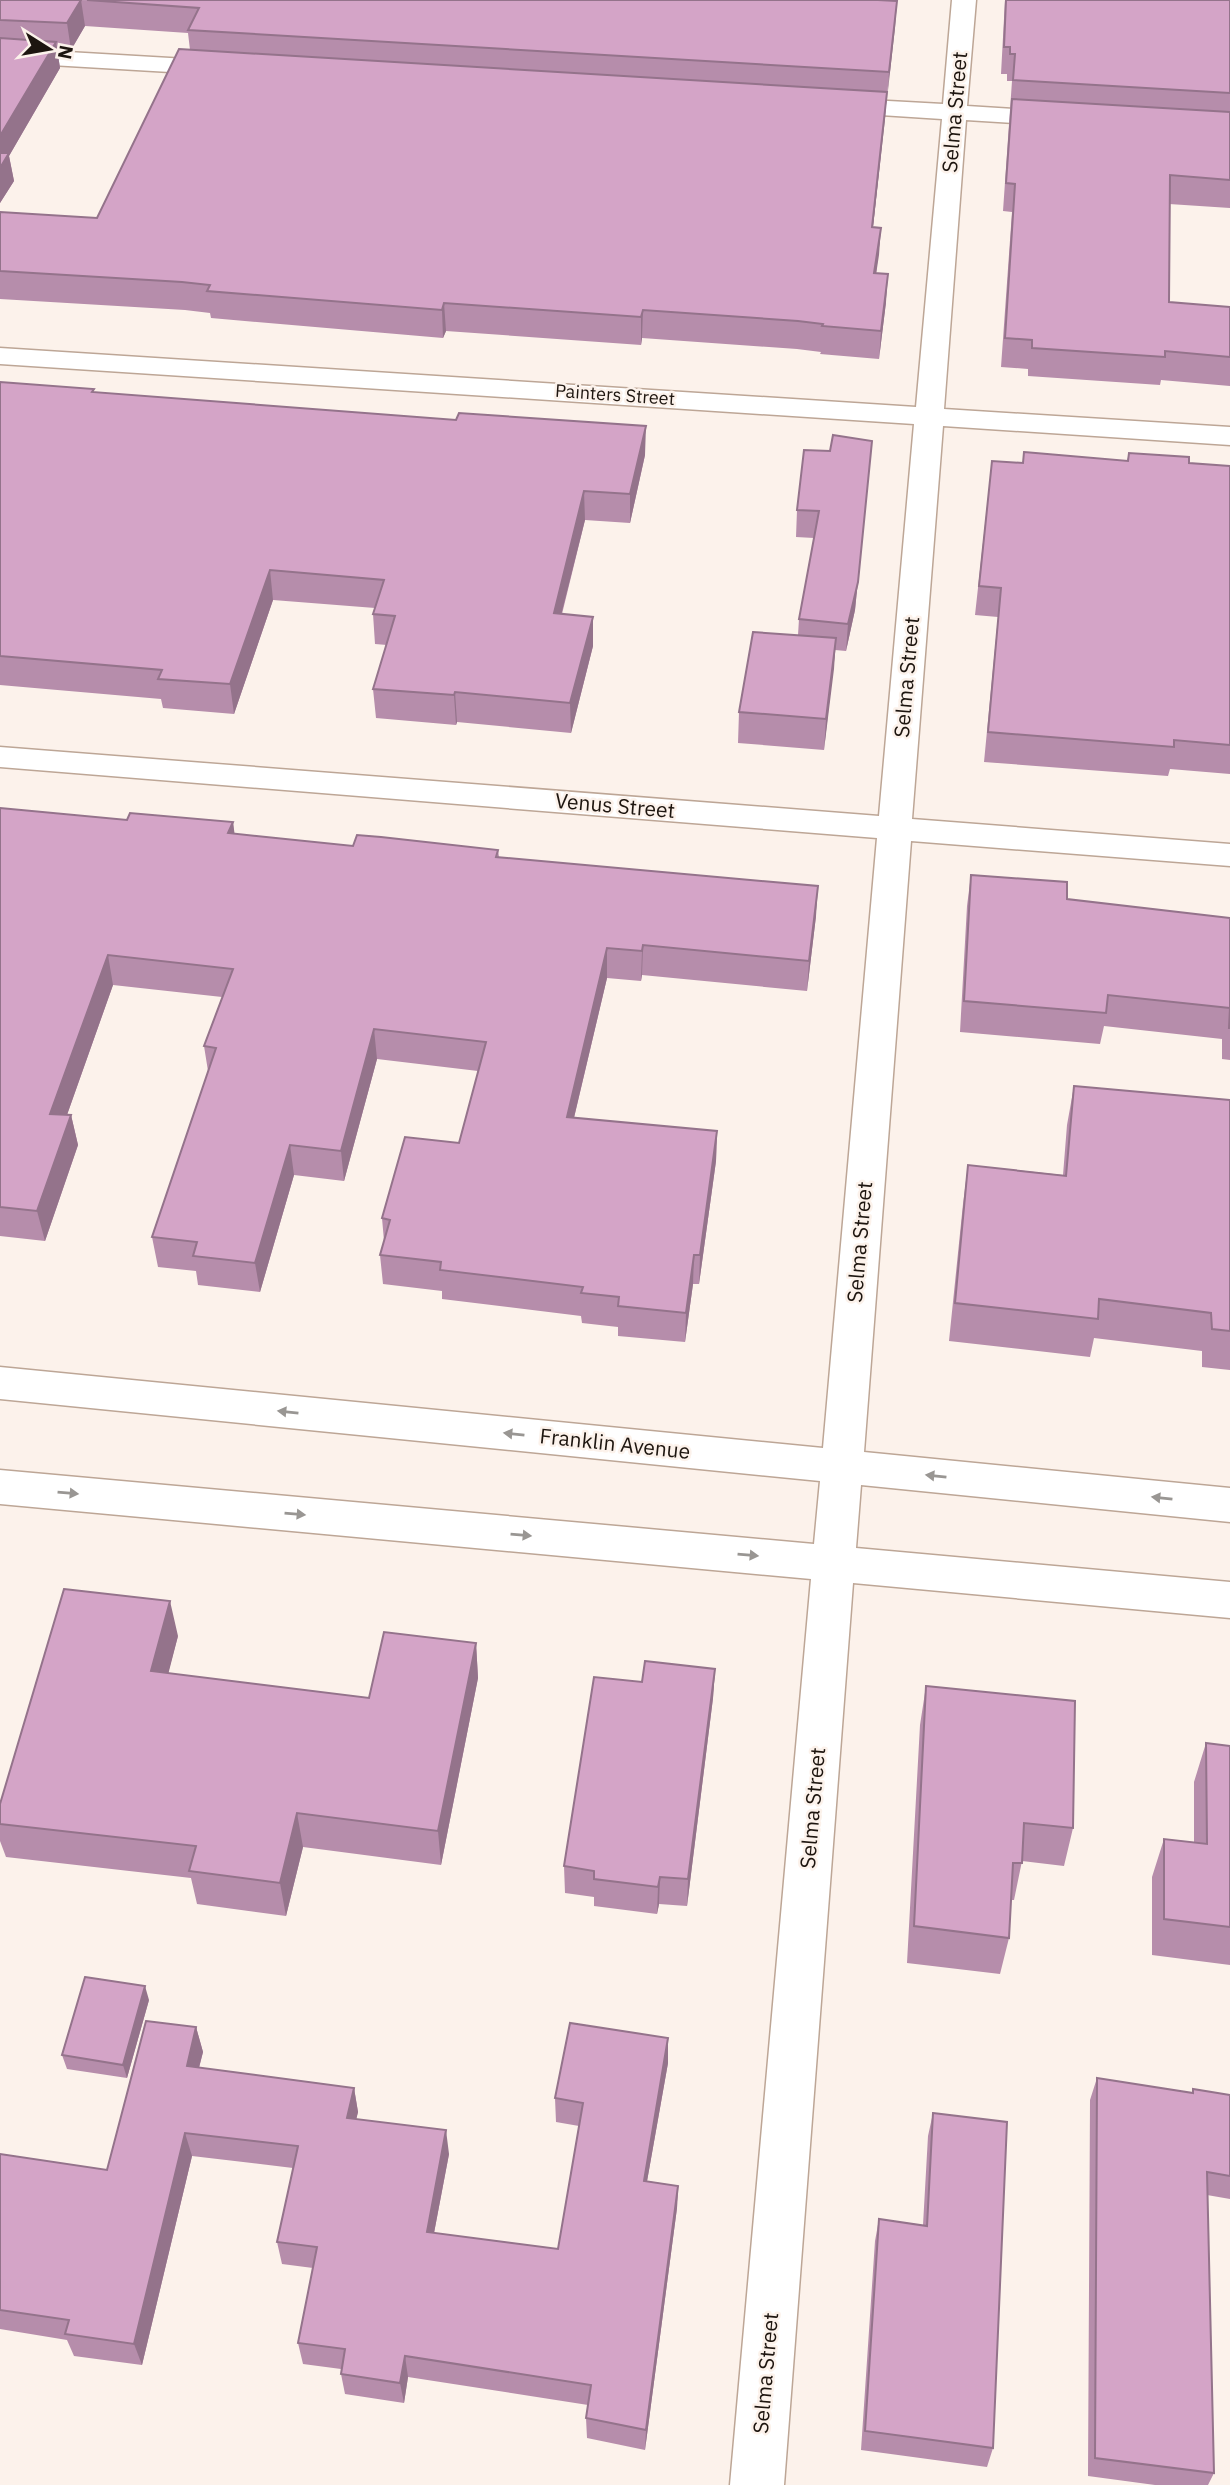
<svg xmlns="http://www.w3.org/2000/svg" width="1230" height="2485" viewBox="0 0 1230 2485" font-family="'IBM Plex Sans',sans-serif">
<rect width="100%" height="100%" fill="#fcf2eb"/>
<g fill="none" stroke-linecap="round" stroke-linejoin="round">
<!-- minor casing -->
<g stroke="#bda696" stroke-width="3">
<path id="minor" d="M952,0H976L967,106L1063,112L1072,114L1075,119L1072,124L1063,126L966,120L944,409L1230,427V445L943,426L912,819L1230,844V866L911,841L864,1452L1230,1488V1522L861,1485L856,1548L1230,1582V1618L853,1583L784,2485H730L811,1579L0,1504V1470L814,1544L820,1481L0,1399V1367L823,1448L877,838L0,767V747L879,816L914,424L0,364V348L916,407L942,119L834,112L825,110L822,105L825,100L834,98L943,104Z
M0,48L221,61L229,63L233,68L229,73L221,75L0,62Z"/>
</g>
<!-- minor -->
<use href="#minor" fill="#fff" fill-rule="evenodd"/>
</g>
<!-- wall -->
<path fill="#b68dab" d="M0,0L897,1L873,227L881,228L876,274L886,302L879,359L820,354L821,352L797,349L642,338L641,345L446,331L443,338L211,318L210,313L185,310L0,299V212L97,218L190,50L188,33L85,26L71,50L57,49L60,68L9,156L14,181L0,203Z
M1005,0H1230V208L1169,204V302L1230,307V386L1161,380L1160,385L1028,376V369L1001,367L1012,212L1003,211L1012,81H1007V74H1001Z
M0,382L645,455L630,523L585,520L562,614L593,646L571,733L457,722L456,725L376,718L373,689L387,645L375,644L373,614L375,608L273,600L234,714L163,708L161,699L0,685Z
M872,441L855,610L846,651L835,650L824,750L738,743L739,712L798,635L799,619L814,538L796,537L797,510L830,451Z
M1129,453L1189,463L1230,466V774L1170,769L1168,776L984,762L998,617L975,615L992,461L1023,463L1127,461Z
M0,808L127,820L233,822L234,834L353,846L498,850L499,857L816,916L807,991L642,975L641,981L607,978L574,1118L717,1131L716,1161L699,1284H693L685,1342L618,1336V1327L582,1323L581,1316L442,1299V1291L383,1284L380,1255L384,1241L382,1218L459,1143L478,1071L377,1059L344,1181L294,1175L260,1292L198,1285L196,1271L158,1267L152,1237L208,1071L204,1046L222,997L113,985L67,1115H71L78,1145L45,1241L0,1236Z
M971,875L1067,899L1230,918V1060L1222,1059V1039L1104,1026L1100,1044L960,1032L967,906Z
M1074,1086L1230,1100V1370L1202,1367V1351L1094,1338L1090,1357L949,1341L963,1204L968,1165L1063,1175L1067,1125Z
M178,1636L168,1673L369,1698L476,1643L478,1678L441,1865L303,1847L286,1916L197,1904L191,1878L6,1857L0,1841V1804Z
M715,1669L713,1698L687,1906L659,1904L657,1914L594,1906V1897L565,1893L564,1866Z
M926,1686L1073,1828L1064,1866L1022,1861L1014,1900H1011L1009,1938L1000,1974L907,1963L920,1725Z
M1206,1743L1230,1746V1965L1152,1955V1877L1164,1839L1194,1842V1782Z
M149,2000L127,2078L67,2069L62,2055Z
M196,2027L203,2052L199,2068L354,2088L358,2112L356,2119L449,2154L434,2233L558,2249L579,2126L556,2122L555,2098L668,2038V2063L647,2181L678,2186L677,2208L645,2450L587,2438L586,2418L588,2405L408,2377L404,2403L345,2394L341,2374V2369L303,2364L298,2343L313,2268L282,2264L277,2242L293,2168L192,2156L142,2365L74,2356L67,2340L0,2329V2154L107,2170Z
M1097,2078L1192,2093L1193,2089L1230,2095V2199L1207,2195L1214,2473L1208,2485H1155L1088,2476L1090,2100Z
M933,2113L993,2448L987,2467L861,2450L875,2241L879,2219L923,2225L928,2136Z"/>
<!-- shaded-wall -->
<path fill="#94738b" d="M81,0L85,26L71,50L67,23Z
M897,1L895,28L887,99L889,72Z
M56,42L60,68L9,156L14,181L0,203V136Z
M887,92L885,119L870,254L872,227Z
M881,228L879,255L872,301L874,273Z
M888,274L886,302L879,359L881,331Z
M444,303L446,331L443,338L442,310Z
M643,310L642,338L641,345V317Z
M646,426L645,455L630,523V494Z
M872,441L855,610L846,651L848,624Z
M584,491L585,520L554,643V613Z
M270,570L273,600L234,714L230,684Z
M593,617V646L571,733L570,703Z
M836,638L834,669L824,750L826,719Z
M455,692L457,722L456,725L454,695Z
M233,822L237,852L228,833Z
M818,886L816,916L807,991L809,961Z
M643,945L642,975L641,981L642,951Z
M607,948V978L567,1147V1117Z
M108,955L113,985L57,1143L50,1114Z
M374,1029L377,1059L344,1181L341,1151Z
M71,1115L78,1145L45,1241L37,1211Z
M717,1131L716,1161L699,1284L700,1255Z
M290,1145L294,1175L260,1292L255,1263Z
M694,1255L693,1284L685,1342L686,1313Z
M170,1601L178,1636L160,1706L151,1671Z
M476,1643L478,1678L441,1865L438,1831Z
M715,1669L713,1698L687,1906L688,1879Z
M297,1813L303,1847L286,1916L280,1883Z
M660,1877L659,1904L657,1914L658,1887Z
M145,1986L149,2000L127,2078L123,2065Z
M196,2027L203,2052L193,2090L187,2066Z
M668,2038V2063L643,2204L644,2181Z
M354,2088L358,2112L351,2142L347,2118Z
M446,2130L449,2154L430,2254L427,2232Z
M185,2133L192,2156L142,2365L134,2344Z
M678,2186L677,2208L645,2450L646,2430Z
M405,2356L408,2377L404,2403L400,2383Z"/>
<!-- building -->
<path fill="#d4a4c7" stroke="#94738b" stroke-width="2" d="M0,0H81L67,23L0,20Z
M87,0H878L897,1L889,72L188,30L199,8Z
M1006,0H1230V93L1013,80L1015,54H1010V47H1004Z
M0,38L56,42L0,136Z
M179,49L887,92L872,227L881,228L874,273L888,274L881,331L822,326L823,324L798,321L643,310L641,317L444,303L442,310L207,291L210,285L182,282L0,271V212L97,218Z
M1012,99L1230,112V180L1170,175L1169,302L1230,307V357L1165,351V357L1032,348V340L1005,338L1015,184L1006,183Z
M0,153H9L0,168Z
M0,382L94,389L92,392L456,420L459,413L646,426L630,494L584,491L554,613L593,617L570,703L455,692L454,695L373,689L395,616L373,614L384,580L270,570L230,684L158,679L162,670L0,656Z
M833,435L872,441L858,582L848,624L799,619L819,511L797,510L804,450L830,451Z
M1024,452L1128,461L1129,453L1189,457V463L1230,466V745L1174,740V747L988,732L1001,588L979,586L992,461L1023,463Z
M753,632L836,638L826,719L739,712Z
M0,808L127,820L130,813L233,822L228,833L353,846L357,835L381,837L498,850L496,857L818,886L809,961L643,945L642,951L607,948L567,1117L717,1131L700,1255H694L686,1313L618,1306L619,1297L581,1293L583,1287L440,1270L441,1262L380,1255L390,1220L382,1218L405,1137L459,1143L486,1042L374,1029L341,1151L290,1145L255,1263L193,1256L197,1242L152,1237L216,1048L204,1046L233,969L108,955L50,1114L71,1115L37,1211L0,1207Z
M971,875L1067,882V899L1230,918V1028H1229L1230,1008L1108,995L1106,1013L964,1001Z
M1074,1086L1230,1100V1331L1212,1329L1211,1313L1099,1299L1098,1319L955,1303L968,1165L1066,1176Z
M64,1589L170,1601L151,1671L369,1698L384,1632L476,1643L438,1831L297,1813L280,1883L189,1871L196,1846L0,1824V1804Z
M645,1661L715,1669L688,1879L660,1877L658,1887L594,1879V1871L564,1866L594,1677L642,1682Z
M926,1686L1075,1701L1073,1828L1024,1823L1022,1863H1013L1009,1938L914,1926Z
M1206,1743L1230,1746V1927L1164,1919V1839L1207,1844Z
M85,1977L145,1986L123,2065L62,2055Z
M146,2021L196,2027L187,2066L354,2088L347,2118L446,2130L427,2232L558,2249L583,2103L555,2098L570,2023L668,2038L644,2181L678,2186L646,2430L586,2418L591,2385L405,2356L400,2383L341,2374L345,2349L298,2343L317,2247L277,2242L298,2146L185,2133L134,2344L65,2334L69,2320L0,2310V2154L107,2170Z
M1097,2078L1193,2093V2089L1230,2095V2176L1207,2172L1214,2473L1095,2458Z
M933,2113L1007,2122L993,2448L865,2431L879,2219L927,2226Z"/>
<!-- one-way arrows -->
<defs><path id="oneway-solid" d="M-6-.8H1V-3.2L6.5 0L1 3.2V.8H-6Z" transform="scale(1.75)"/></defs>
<g fill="#999693">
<use href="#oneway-solid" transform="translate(288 1412) rotate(-174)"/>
<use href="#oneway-solid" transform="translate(514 1434) rotate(-174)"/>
<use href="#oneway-solid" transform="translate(936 1476) rotate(-174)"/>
<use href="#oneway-solid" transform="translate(68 1493) rotate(5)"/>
<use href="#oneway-solid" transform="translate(1162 1498) rotate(-174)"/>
<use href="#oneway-solid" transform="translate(295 1514) rotate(5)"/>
<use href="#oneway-solid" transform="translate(521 1535) rotate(5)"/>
<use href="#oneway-solid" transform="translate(748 1555) rotate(5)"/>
</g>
<g text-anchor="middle" stroke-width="5" stroke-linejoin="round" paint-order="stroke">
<!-- far-street labels -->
<g font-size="18" fill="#1d150f" stroke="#fcf2eb">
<text transform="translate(615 395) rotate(4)" y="6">Painters Street</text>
</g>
<!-- street labels -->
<g font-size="21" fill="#1d150f" stroke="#fcf2eb">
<text transform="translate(955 112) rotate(-85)" y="7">Selma Street</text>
<text transform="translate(907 677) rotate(-85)" y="7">Selma Street</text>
<text transform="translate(615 806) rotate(5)" y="7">Venus Street</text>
<text transform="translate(860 1242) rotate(-85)" y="7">Selma Street</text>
<text transform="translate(615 1444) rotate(6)" y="7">Franklin Avenue</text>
<text transform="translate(813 1808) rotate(-85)" y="7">Selma Street</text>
<text transform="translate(766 2373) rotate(-85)" y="7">Selma Street</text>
</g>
</g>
<!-- north arrow -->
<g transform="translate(49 49) rotate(101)" stroke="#fcf2eb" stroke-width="5" paint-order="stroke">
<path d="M0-5L12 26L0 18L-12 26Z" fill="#1d150f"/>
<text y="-10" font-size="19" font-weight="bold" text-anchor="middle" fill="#1d150f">N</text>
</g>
</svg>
